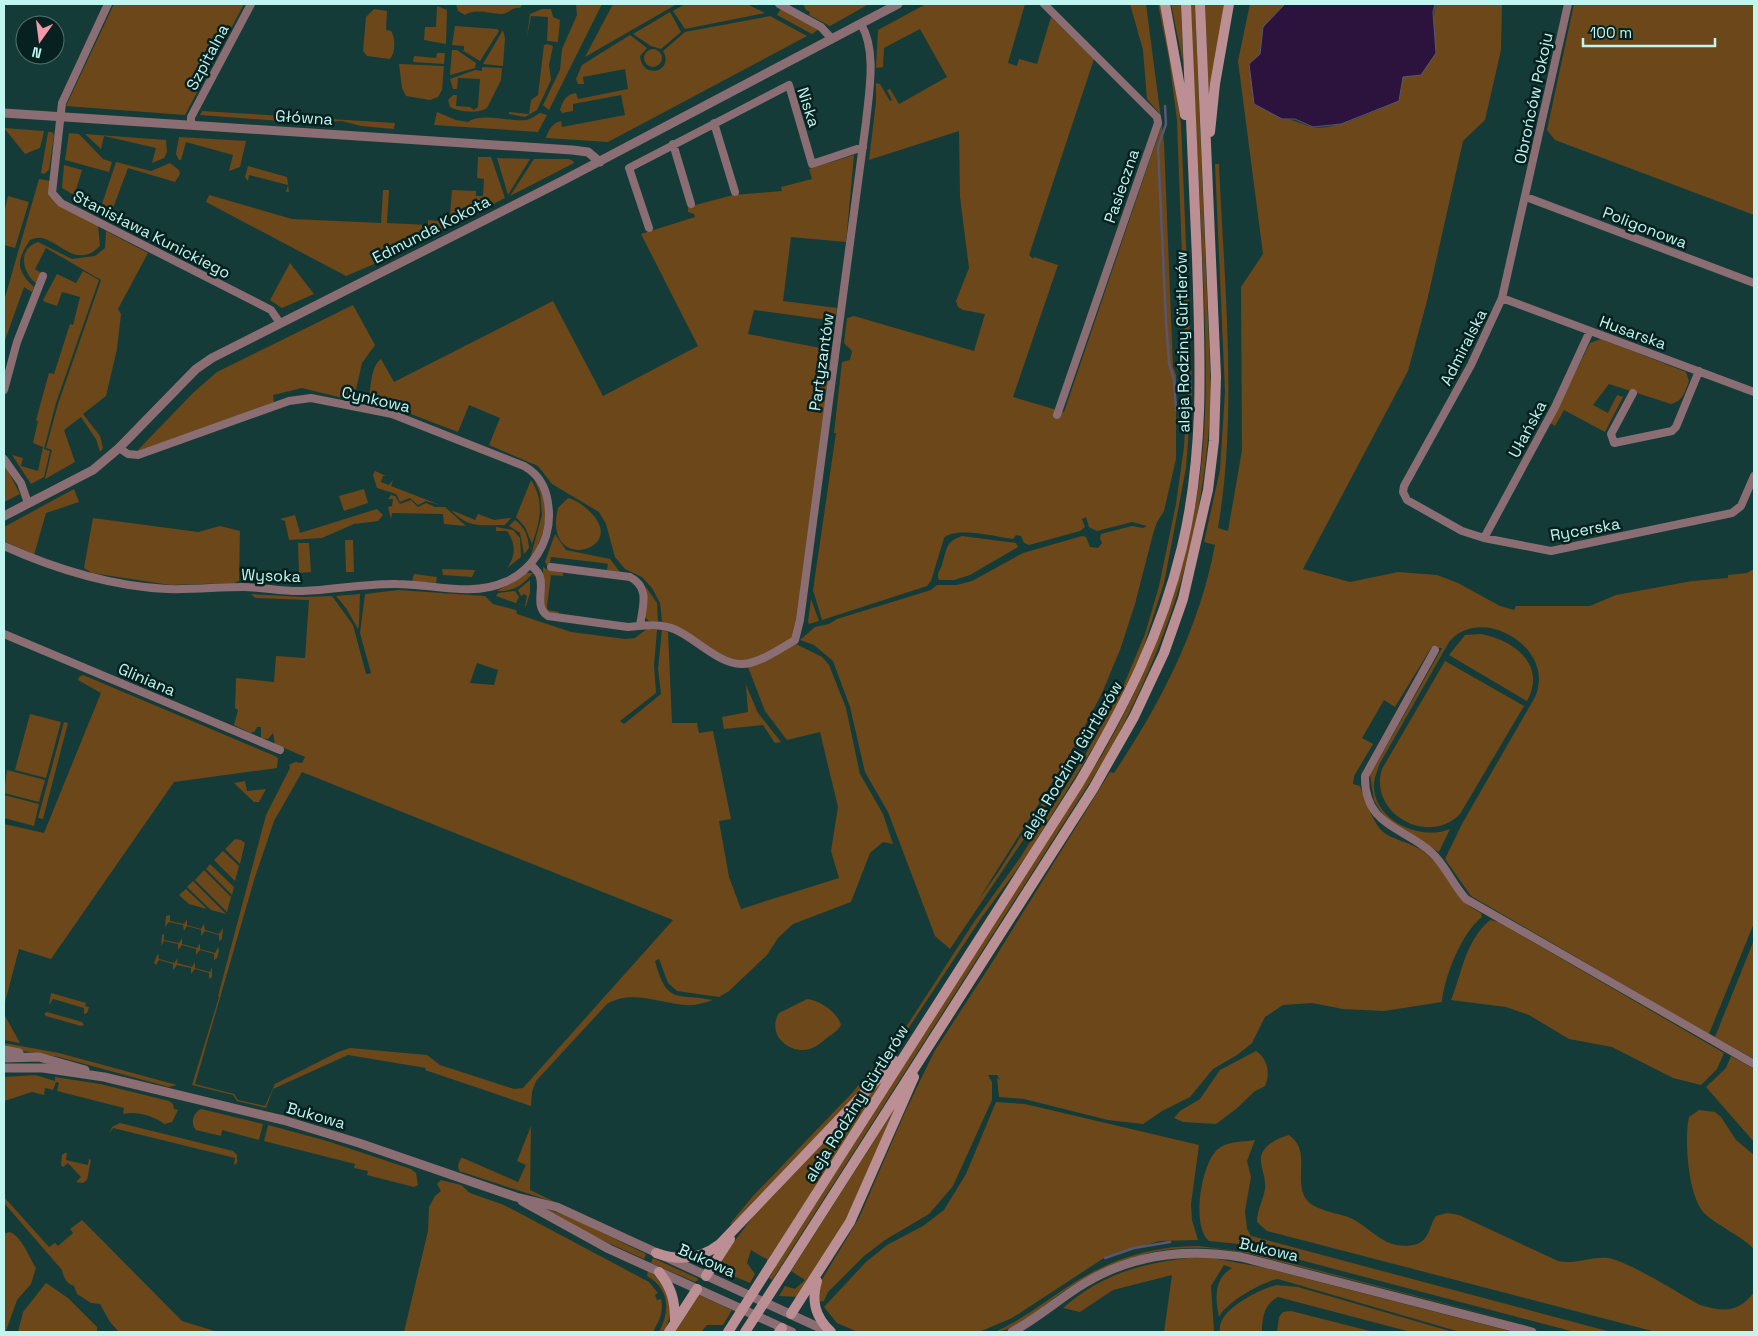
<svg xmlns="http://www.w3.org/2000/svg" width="1758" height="1336" viewBox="0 0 1758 1336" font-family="'Space Grotesk',sans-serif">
<rect width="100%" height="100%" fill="#153b38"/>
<!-- green -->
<path fill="#6c4719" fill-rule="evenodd" d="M114,4H244L185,115L66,106Z
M456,4H523L520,8C513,6 509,14 501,14C490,14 475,8 465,15L458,11Z
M576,4H602L549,110L543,105L560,70L562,49L577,15Z
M613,4H677L585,57Z
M685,4H747L765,13L685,29L673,11Z
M803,4H869L830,26L809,15L810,12L806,10Z
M926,4H1025L1008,63L1017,66L1019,59L1037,64L1051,17L1094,59L1029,255L1033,259L1034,257L1058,265L1013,397L1064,412L1161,127L1160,114L1147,99L1143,50L1130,4H1146L1164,142L1173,367L1176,375V459L1164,511L1157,522L1153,534L1135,604L1120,650L1102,693L1070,754L979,899L997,874L1044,800L1048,803L950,949L935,936L888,812L865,772L850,707L833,661L814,645L800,640L815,627L829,624L837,619L931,590L937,585H957L972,581L1023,553L1082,536L1086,537L1090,547L1098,548L1102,543L1100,538L1101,534L1132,526L1143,528L1147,526L1132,522L1097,531L1089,527L1086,517L1082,519L1085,527L1080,531L1029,545L1024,543L1021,536L1016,535L1013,539C998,537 955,526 944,538L931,581L927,586L822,620L813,590L836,433H834L842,362L850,360L852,351L844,343L847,318L854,316L974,351L985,314L963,310L958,307L956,301L969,268L960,197L959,131L869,160L876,102V83L880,84L890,101L892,100L887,90L890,89L899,104L947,77L920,29L884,48L883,67L876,68L878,30Z
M1158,4H1163L1181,124L1192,389L1186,468L1164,583L1139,661L1109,722L1026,857L982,917L892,1053L852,1100L733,1223L729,1225L753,1196L853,1092L908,1024L974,922L1020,858L1084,757L1122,689L1145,634L1159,586L1176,504L1184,447L1187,394L1177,120L1169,59Z
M1171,4H1181L1183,60L1182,58Z
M1190,4H1195L1211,392C1206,526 1171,641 1106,757L772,1280L769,1278L779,1261L1102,755C1150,670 1185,580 1199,483C1210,405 1205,326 1202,247C1198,166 1194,85 1190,4Z
M1205,4H1224L1209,101Z
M1250,4H1285L1263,27L1260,54L1282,119C1294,119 1301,124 1312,127C1334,132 1378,109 1399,101L1403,77L1433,28L1435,4H1502L1501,50L1485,120L1463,141L1427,301L1408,371L1303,569L1350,582L1398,572L1437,575L1458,583L1500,606L1514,610L1516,606H1590L1616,595L1692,581L1728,578V575L1747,573L1754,569V923L1709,1034L1471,896L1445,859L1462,824L1535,697C1557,648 1481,603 1449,642L1379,765C1377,772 1373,781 1374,788C1376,822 1422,841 1450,829L1439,852L1399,829L1383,815L1374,800L1370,775L1442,648H1431L1395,707L1384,700L1362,738L1373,744L1354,776L1353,784L1360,786C1364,798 1373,822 1382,831C1390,839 1413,843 1424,852C1448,870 1453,900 1481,913L1482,917C1462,932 1444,977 1442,1002L1384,1011L1343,1009L1312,1003L1283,1005L1265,1017L1252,1043L1237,1055L1213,1069L1190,1097L1162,1111L1143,1124L1108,1120L1024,1099L999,1097L997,1078L1000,1080L997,1075H988L992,1082V1100L953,1186L929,1214L885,1240L864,1256L828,1292L824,1301L818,1302L821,1281L859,1218L905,1112L934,1052L993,961L1110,772L1114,773C1161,703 1199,629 1215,545L1204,542L1220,470L1225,392L1215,164H1219C1224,283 1238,410 1218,528L1228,531L1242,450L1241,287L1263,254L1238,61Z
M1574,4H1754V215L1555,140L1547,130Z
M437,6L447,10L446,44L424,40L425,27H436Z
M781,8L819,29L812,34L777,15Z
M374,9L387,11L386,30L391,31C396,38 395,54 390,59L367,56L363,51L366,17Z
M542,9H551L553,17L560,20L558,42L547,41L548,17L531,16L527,37L530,14Z
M670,12L681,32L661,49L651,46L633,34Z
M770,16L807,36L608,142L546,138C548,131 552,123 561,121L562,127L625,115L621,95L573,104V111L562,113L560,110C563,101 566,94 576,93L578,99L628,89L625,69L583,77L584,84H578L576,79L582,65L630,35L647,48L640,56C642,81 675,71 663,51L685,32Z
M455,26L497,29L499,31L480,61L462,50H464V46L452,45Z
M503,30L505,38L503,66L483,64Z
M547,44L553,46L549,65L551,80L537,110L525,117L509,114V112L529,114L531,100L538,95L544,45Z
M644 58a9 9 0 1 1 18 0a9 9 0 1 1-18 0Z
M452,50H457L476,63L475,68L450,75Z
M437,53H445L444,64L413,62L414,56L436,58Z
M399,64L444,66L442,90L438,97L430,100L406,96L402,88Z
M482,67L502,68L501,80L487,108C478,114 460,112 450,107L448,100L453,95H457L456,106L470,107L474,110L478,107L480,79L458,78L457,89H453L450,79L475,70L482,71Z
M202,111L395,123L394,129L361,126L342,121L307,123L200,115Z
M437,112L456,120L468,122C482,112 510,122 526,120C532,119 536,115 540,113L547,115L538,132L434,125Z
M4,128L44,131L40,148L25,154Z
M48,132H52L54,135L49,170L44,174L41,173Z
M69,133L79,134L103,159L112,162L109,172L65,160Z
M85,134L166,140L167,152L164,158L152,163L156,148L104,136L101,149Z
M179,137L246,141L240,167L229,171L233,155L186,142L181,160H179L176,154Z
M854,155L846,242L791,237L783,301L837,308L835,321L754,310L748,334L831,350L810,544L795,640L741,664L666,626L662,621L660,603L652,588L642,577L625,569L615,557L606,524L599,512L552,484L538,466L489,445L500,418L469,405L458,432L369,398C371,386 371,366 381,359L394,382L553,301L603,396L698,346L641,234L695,217L694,214L688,212V207L733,195L782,191L781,187L812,179L809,169Z
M478,157H491L505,198L379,262L346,276L206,202L209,195L292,219L381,223L383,190H389L387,223L428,225V220L437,221L450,215L452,190L476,191V196H483L484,179L477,178Z
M497,158L530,159L508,195Z
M534,159H569L573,161L574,163L510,196Z
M116,162L151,171L170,163L179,170L180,174L175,182L128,168L110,216L100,210Z
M64,165L82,170L75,193L79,197L96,202L94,207L62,188Z
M248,166L287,177L289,192H286L288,185L249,175L248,181L245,177Z
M39,179L51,181L49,196L59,205L98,225L100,246C77,269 62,243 42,238C38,237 33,239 30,240C16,261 16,270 34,287L32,292L24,287L4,343V301Z
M8,196L29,202L15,248L4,245V213Z
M106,231L148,253L118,309L121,314L117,349L106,396L83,414L100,436L103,448L100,452L96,439L81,417L64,430L75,462L45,479L52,450L46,448L58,404L101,280L46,248L35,269L41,273L37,284C22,273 17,249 38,242L72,259L95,256L105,248Z
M290,263L314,294L282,308L270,300Z
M83,271L99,280L56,403L44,449L50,451L44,477L31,484L12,455L23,458L21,466L38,471L43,447L33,443L38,421L36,420L49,373L54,374L70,324L73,325L80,297L62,292L57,306L45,302L43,300L57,274L76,283Z
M353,305L375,345L362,363L354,398L351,400L302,388L273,395L274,402L271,404L136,452L194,392L217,372Z
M1601,339L1686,372L1689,381C1685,392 1683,401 1671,404L1609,384L1593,405L1608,413L1617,395L1623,397L1605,432L1564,410L1555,426L1550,423L1590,343Z
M4,463L20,494L4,502Z
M375,471L386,476H383L381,482L389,485L393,480L391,486L440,505L426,501L418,505L410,498L400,502L396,494L377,488L373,475Z
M533,477C553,501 547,534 530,559L542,515L540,493Z
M531,480C545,501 540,522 532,544L525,527L516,517Z
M74,489L79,502L46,513L34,555L4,541V527Z
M364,489L368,503L344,511L339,496Z
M391,495L395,496L400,504L411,500L418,507L426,503L435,507H445L466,526L444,524L443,514L392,513L391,519L388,507L392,506L393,499H388Z
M568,498C577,500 587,508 593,515C626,552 542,573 558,508Z
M377,509L383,515L378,521L354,524L322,538L289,540L285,521L280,519L295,515L300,533Z
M451,510L475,520L478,514L494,520L511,518L505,525C481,525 469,529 451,510Z
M93,518L198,532L220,526L240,531L239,581L234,583L170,585L92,573L84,568Z
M515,520C525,527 528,536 529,548L524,554L520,533L509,526Z
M496,527L513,530L520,538L521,557L507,568C517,555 515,542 507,531H496Z
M555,534L566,550L610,559L620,572L607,570L608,564L603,563L551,557L549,568L545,562Z
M962,536L1016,543L1018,547L970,575L954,580H939C936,573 940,571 942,565C947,549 945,542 962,536Z
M345,540H353L354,572H346Z
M298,543H309L311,572L299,573Z
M543,567L548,570L563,573V576L551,575L547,606L548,610L559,612L558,614L548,612L543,604Z
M442,569L475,570L472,577L443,575Z
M527,573H533C523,585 513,592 497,591Z
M414,574L437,577L436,583L412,581Z
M530,580V593L526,606H524L496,596L498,593L515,591L519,597L516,603L525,606L527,596L524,594L521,596L518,590Z
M646,587L657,603L658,622L649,621L645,617Z
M398,590L485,596L493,604L516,610L517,614L571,632L625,639L635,638L647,629L657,630L654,665L656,693L620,721L624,724L661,694L658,669L662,630L668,632L672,723H697L699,733L713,731L731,819L719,821L729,877L741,909L839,878L831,851L838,807L820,732L787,740L765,711L748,667L796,644L822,657L829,665L846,708L860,774L883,814L893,844L883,842L870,853L851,902L793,924L778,938L767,955L729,991L719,997L677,991L668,983L659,959L655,961C667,1005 676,993 713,1000C704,1003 695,1006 686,1005C660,1003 631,989 607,1004L536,1081L532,1092L531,1106L425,1070L426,1068L348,1055L273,1089L266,1108L237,1101L233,1095L192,1085L219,997L218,996L266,815L290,768L289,765L295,762L302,763L305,757L275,744L273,733L268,739L261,738V727H257L255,731L251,733L234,725L238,710L235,708L236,678L274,682L276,656L305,658L309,600L255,598L251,594L304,597L332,596L353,625L366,674L371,673L360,633L365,594ZM477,663L498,670L494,685L470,683ZM302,772L673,920L523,1088L514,1089L440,1065L427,1055L350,1048L338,1052L275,1084L265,1106L238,1100L234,1094L195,1084L255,877L274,821Z
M360,594L359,624L358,629L346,608L336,596Z
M811,599L819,621L809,624L808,622Z
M1481,634C1514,640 1547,665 1527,701L1449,655L1465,635Z
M1445,661L1524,706L1460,814C1428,847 1368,813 1382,769Z
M83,675L275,756L278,758L277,768L174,782L51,959L19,949L4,1006V824L44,833L101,693L78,680L79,677Z
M746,685L758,713L781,742L775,743L763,725L724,729L722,717L748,712Z
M30,714L61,722L46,778L15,770Z
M64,722L68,723L43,819L38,818Z
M7,770L45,780L39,802L4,793Z
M245,781L247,791L266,789L259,802H254L234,783Z
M4,795L39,804L34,826L4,818Z
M235,839L241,840L245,843L240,864L225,849Z
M223,851L239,866L235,881L214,860Z
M210,864L234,887L232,895L206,869Z
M204,870L231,897L227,912L195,880Z
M193,881L226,914L211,910L187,887Z
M186,889L207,909L189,904L179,895Z
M170,915V921L184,924L187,919V925L201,929L204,924L205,930L219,934L223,928L222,939L219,941V935L205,931L201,936V930L187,926L184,931L183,925L169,922L165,927L166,916Z
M1490,920L1498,922L1724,1053L1717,1069L1701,1085L1673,1078L1612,1047L1569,1039L1529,1015L1506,1007L1451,1000C1463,971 1464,943 1490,920Z
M164,934V940L179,943L182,938V944L197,948L200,943V949L215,953L218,947L219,951L217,958L214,960V954L200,950L196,955V949L182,945L178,950V944L164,941L161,946L162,935Z
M1754,940V1059L1715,1037Z
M158,953L159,959L174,963L178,958L177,963L192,967L195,962V968L210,972L212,967V977L209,979V973L195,969L191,974V968L177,965L173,970V964L159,960L156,965L154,963Z
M51,993L86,1003L85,1006L89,1007L87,1013L84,1014V1008L53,999L49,1005Z
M807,999C820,1000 838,1013 841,1025C838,1031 832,1034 827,1038C822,1042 816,1047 810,1049C789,1055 766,1034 779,1013Z
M47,1012L82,1022L84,1025L81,1026L46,1016L44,1014Z
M4,1014L20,1043L4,1040Z
M4,1043L59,1053L177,1085L169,1087L59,1057L4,1048Z
M1256,1051C1267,1058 1271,1073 1265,1086L1255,1091L1236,1109L1216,1124L1183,1122L1174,1118L1180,1111L1200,1099L1220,1070Z
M1731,1056L1754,1069V1142L1706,1087L1726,1068Z
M35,1075L55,1081V1077L100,1084L169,1101L173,1104L174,1109L178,1110L172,1122L164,1124C155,1116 135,1111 123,1114L124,1108L57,1091L59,1083L56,1082L53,1090L45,1088L44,1095L32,1092L4,1101V1077Z
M886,1077L768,1260L751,1250L747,1263L755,1274L750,1283L731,1275L719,1262L754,1215Z
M902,1097L842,1228L799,1297L779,1296L785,1286L795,1289L805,1280L791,1271Z
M996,1102L1025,1104L1199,1145L1191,1204L1192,1220L1198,1240L1160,1241L1107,1256L1012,1318L979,1332H858L837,1323L824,1307L866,1262L887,1245L923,1226L944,1210L966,1174Z
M201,1109L263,1124L259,1140L222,1130L221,1136L196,1130C190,1123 193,1113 201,1109Z
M1699,1110L1715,1112L1721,1117L1736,1140L1754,1155V1249C1739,1234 1719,1227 1704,1213C1688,1196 1684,1139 1689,1117Z
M120,1123L233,1151L237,1155V1163L234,1165L235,1158L113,1128L109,1134L112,1127Z
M268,1125L327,1141L411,1169L416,1173L418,1185L414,1187L367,1175L368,1171L354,1168L355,1164L264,1141Z
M531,1126L530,1190L557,1203L459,1171L458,1165L461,1158H463L518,1182L526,1165L517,1161Z
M1289,1135C1312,1151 1293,1179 1306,1199C1314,1210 1336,1213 1348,1217C1363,1223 1373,1235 1387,1242C1395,1246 1408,1247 1417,1244C1430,1239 1429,1226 1436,1216L1447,1213L1459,1215L1558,1261C1575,1265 1591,1256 1608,1258C1630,1262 1678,1293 1700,1305C1723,1312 1739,1313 1754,1292V1332H1656L1267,1231L1257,1222C1257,1210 1263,1201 1265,1189C1266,1178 1262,1172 1261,1162C1259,1147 1277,1138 1289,1135Z
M1255,1140L1247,1161L1251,1177L1245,1211L1247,1229L1251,1236L1611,1332H1575L1239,1244L1209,1241C1191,1227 1201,1163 1218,1149C1227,1141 1243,1142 1255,1140Z
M65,1153H67L66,1160L88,1165L89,1159L91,1160L87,1180L83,1183L76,1182L81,1177L68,1163L63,1167L61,1165L62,1155Z
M441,1180L461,1185L470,1193L504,1205L649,1282L658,1293L655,1295L657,1300L661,1299C664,1312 659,1321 653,1332H404L428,1231L429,1207L435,1196L441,1191L437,1184Z
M4,1197L49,1247L55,1243L58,1246L73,1233L70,1229L82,1220L182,1321L218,1332H119L110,1322L100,1304L91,1303L77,1294L74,1286C67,1284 63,1277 62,1270L4,1203Z
M540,1206L572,1218L646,1254L644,1259L573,1227Z
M9,1232C21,1235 29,1257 36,1268L31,1284L17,1300L6,1331L4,1330V1234Z
M1198,1246L1248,1252L1555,1332L1246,1253C1172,1238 1115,1255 1054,1298C1038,1310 1015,1331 995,1332C1024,1319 1048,1299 1075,1282C1113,1258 1154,1246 1198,1246Z
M653,1258L697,1278L698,1280L695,1282L651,1263Z
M1188,1258H1212L1261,1267L1513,1332H1460L1278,1279C1263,1281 1225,1303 1219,1317C1215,1299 1214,1278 1232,1268L1224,1265L1211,1286L1214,1332H1164L1172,1275L1113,1290L1080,1312L1063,1308C1101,1275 1138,1264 1188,1258Z
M648,1271C671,1283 676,1310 664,1332H659C670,1311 670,1289 647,1276Z
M46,1283L68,1298L97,1327V1332H18L23,1312Z
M1276,1285L1298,1287L1453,1332H1411L1278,1297C1264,1304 1262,1318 1262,1332H1220C1216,1310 1259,1290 1276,1285Z
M699,1295L732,1310L723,1325H707L701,1332H675Z
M1291,1311L1374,1332H1277L1279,1317L1283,1312Z"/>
<!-- water -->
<path fill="#2c133e" stroke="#585773" d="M1285,4H1435L1433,12L1436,53L1421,75L1403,77L1399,101L1341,124L1313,127L1295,119H1282L1254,104L1249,64L1260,54L1263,27Z"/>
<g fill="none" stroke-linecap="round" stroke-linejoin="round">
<!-- stream -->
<path stroke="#585773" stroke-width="2.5" d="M1165,106L1166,124L1158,147L1166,321L1169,363L1174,380L1176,410
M1105,1258L1134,1248L1170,1242"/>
<!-- minor -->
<path stroke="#8b6e73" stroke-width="8" d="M108,4L62,103L52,193L61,203L271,310L280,323
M779,4L821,27L832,39
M1044,4L1157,117L1158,123L1057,415
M1568,4L1502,298L1471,365L1404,486L1403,492L1407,500L1462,531L1484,538L1551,551L1732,513L1741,506L1754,476
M714,123L735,192
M191,125V117L251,4
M673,144L691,204
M1526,197L1754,283
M649,228L629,168L789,85L812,164L863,147
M1502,298L1754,392
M4,390L17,342L43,276
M1633,393L1611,434L1614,443L1672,431L1676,427L1699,371
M4,459L21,483L28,503
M1484,538L1555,407L1590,331
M4,546C55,569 110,586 167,589C192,590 218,587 243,587C263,587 283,592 303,591C334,590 366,583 397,584C433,584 472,597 505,582C532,571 550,542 549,513C548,492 542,476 524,466L392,414L311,398L289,401L138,455L128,454L119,448
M530,564C534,568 539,572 540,577C544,590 534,607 548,616L628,627C643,626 660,623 674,629C694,637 720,665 742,664C758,664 782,648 795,640L800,620L866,122C869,92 877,51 861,24
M551,567L630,577C650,587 643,606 640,625
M4,634L280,750
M1435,650L1365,776C1364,827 1405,827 1432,853C1446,866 1453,885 1466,899L1754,1064"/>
<!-- tertiary -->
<path stroke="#8b6e73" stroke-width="9" d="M4,113L572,150L588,152L600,162
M4,516L93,470L119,448L196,369L212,358L564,180L898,4
M4,1050L19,1053
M4,1058L39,1057L85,1070
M4,1068H43L104,1077L283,1120L359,1143L516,1197L557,1207L829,1332
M522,1201L609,1249L792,1332
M1012,1332C1038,1318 1060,1298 1085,1283C1133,1254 1186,1248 1241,1257L1532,1332"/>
<!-- secondary -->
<path stroke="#bc8f95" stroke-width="10" d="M1165,4L1185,115
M1210,132L1215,84L1229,4
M656,1253C678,1261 701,1259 720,1244L895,1061
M772,1263L1079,783C1125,705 1161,635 1182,547C1205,451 1200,355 1197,258C1193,173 1189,88 1186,4
M786,1269L1093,789L1134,717L1164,653L1183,599L1208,490L1214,441L1216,377L1200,4
M659,1272C672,1288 675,1301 675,1322
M706,1276L730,1239
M817,1281C811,1301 815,1317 831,1332
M791,1314L850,1222L914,1077
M669,1332L697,1289
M779,1332L782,1328"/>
<!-- secondary-bridge -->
<path stroke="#bc8f95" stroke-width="10" d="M728,1332L772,1263
M745,1332L786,1269"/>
</g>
<g text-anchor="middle" stroke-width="5" stroke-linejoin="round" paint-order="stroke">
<!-- street labels -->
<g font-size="16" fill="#c0f5f0" stroke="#06211f">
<text transform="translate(207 57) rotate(-62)" y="6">Szpitalna</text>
<text transform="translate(1533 98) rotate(-78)" y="6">Obrońców Pokoju</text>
<text transform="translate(809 107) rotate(72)" y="6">Niska</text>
<text transform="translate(304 117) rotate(4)" y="6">Główna</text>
<text transform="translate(1121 186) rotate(-71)" y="6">Pasieczna</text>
<text transform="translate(1645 227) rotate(21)" y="6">Poligonowa</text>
<text transform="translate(431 229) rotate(-27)" y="6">Edmunda Kokota</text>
<text transform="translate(152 234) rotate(27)" y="6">Stanisława Kunickiego</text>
<text transform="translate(1633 332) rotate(20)" y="6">Husarska</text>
<text transform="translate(1182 342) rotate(-91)" y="6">aleja Rodziny Gürtlerów</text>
<text transform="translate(1463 347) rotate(-63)" y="6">Admiralska</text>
<text transform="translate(821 362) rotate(-82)" y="6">Partyzantów</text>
<text transform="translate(376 399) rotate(13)" y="6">Cynkowa</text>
<text transform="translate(1527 429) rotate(-62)" y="6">Ułańska</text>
<text transform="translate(1585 529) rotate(-10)" y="6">Rycerska</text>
<text transform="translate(271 575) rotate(2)" y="6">Wysoka</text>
<text transform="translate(147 679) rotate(23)" y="6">Gliniana</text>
<text transform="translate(1071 760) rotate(-59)" y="6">aleja Rodziny Gürtlerów</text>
<text transform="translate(856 1103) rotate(-58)" y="6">aleja Rodziny Gürtlerów</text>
<text transform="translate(316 1115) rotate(16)" y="6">Bukowa</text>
<text transform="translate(1269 1249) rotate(13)" y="6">Bukowa</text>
<text transform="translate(707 1260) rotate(24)" y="6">Bukowa</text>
</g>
</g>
<!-- border -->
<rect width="1758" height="1336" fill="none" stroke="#c0f5f0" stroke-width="10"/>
<!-- north arrow -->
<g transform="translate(40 40) rotate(194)"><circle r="24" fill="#06211f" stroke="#507673"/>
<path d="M0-4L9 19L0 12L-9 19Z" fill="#f39aaa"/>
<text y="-8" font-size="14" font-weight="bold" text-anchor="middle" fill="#c0f5f0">N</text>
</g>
<!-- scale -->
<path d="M1583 38v8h132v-8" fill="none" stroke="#c0f5f0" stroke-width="2.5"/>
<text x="1590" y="38" font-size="15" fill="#c0f5f0" stroke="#06211f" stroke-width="4" paint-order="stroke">100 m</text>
</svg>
